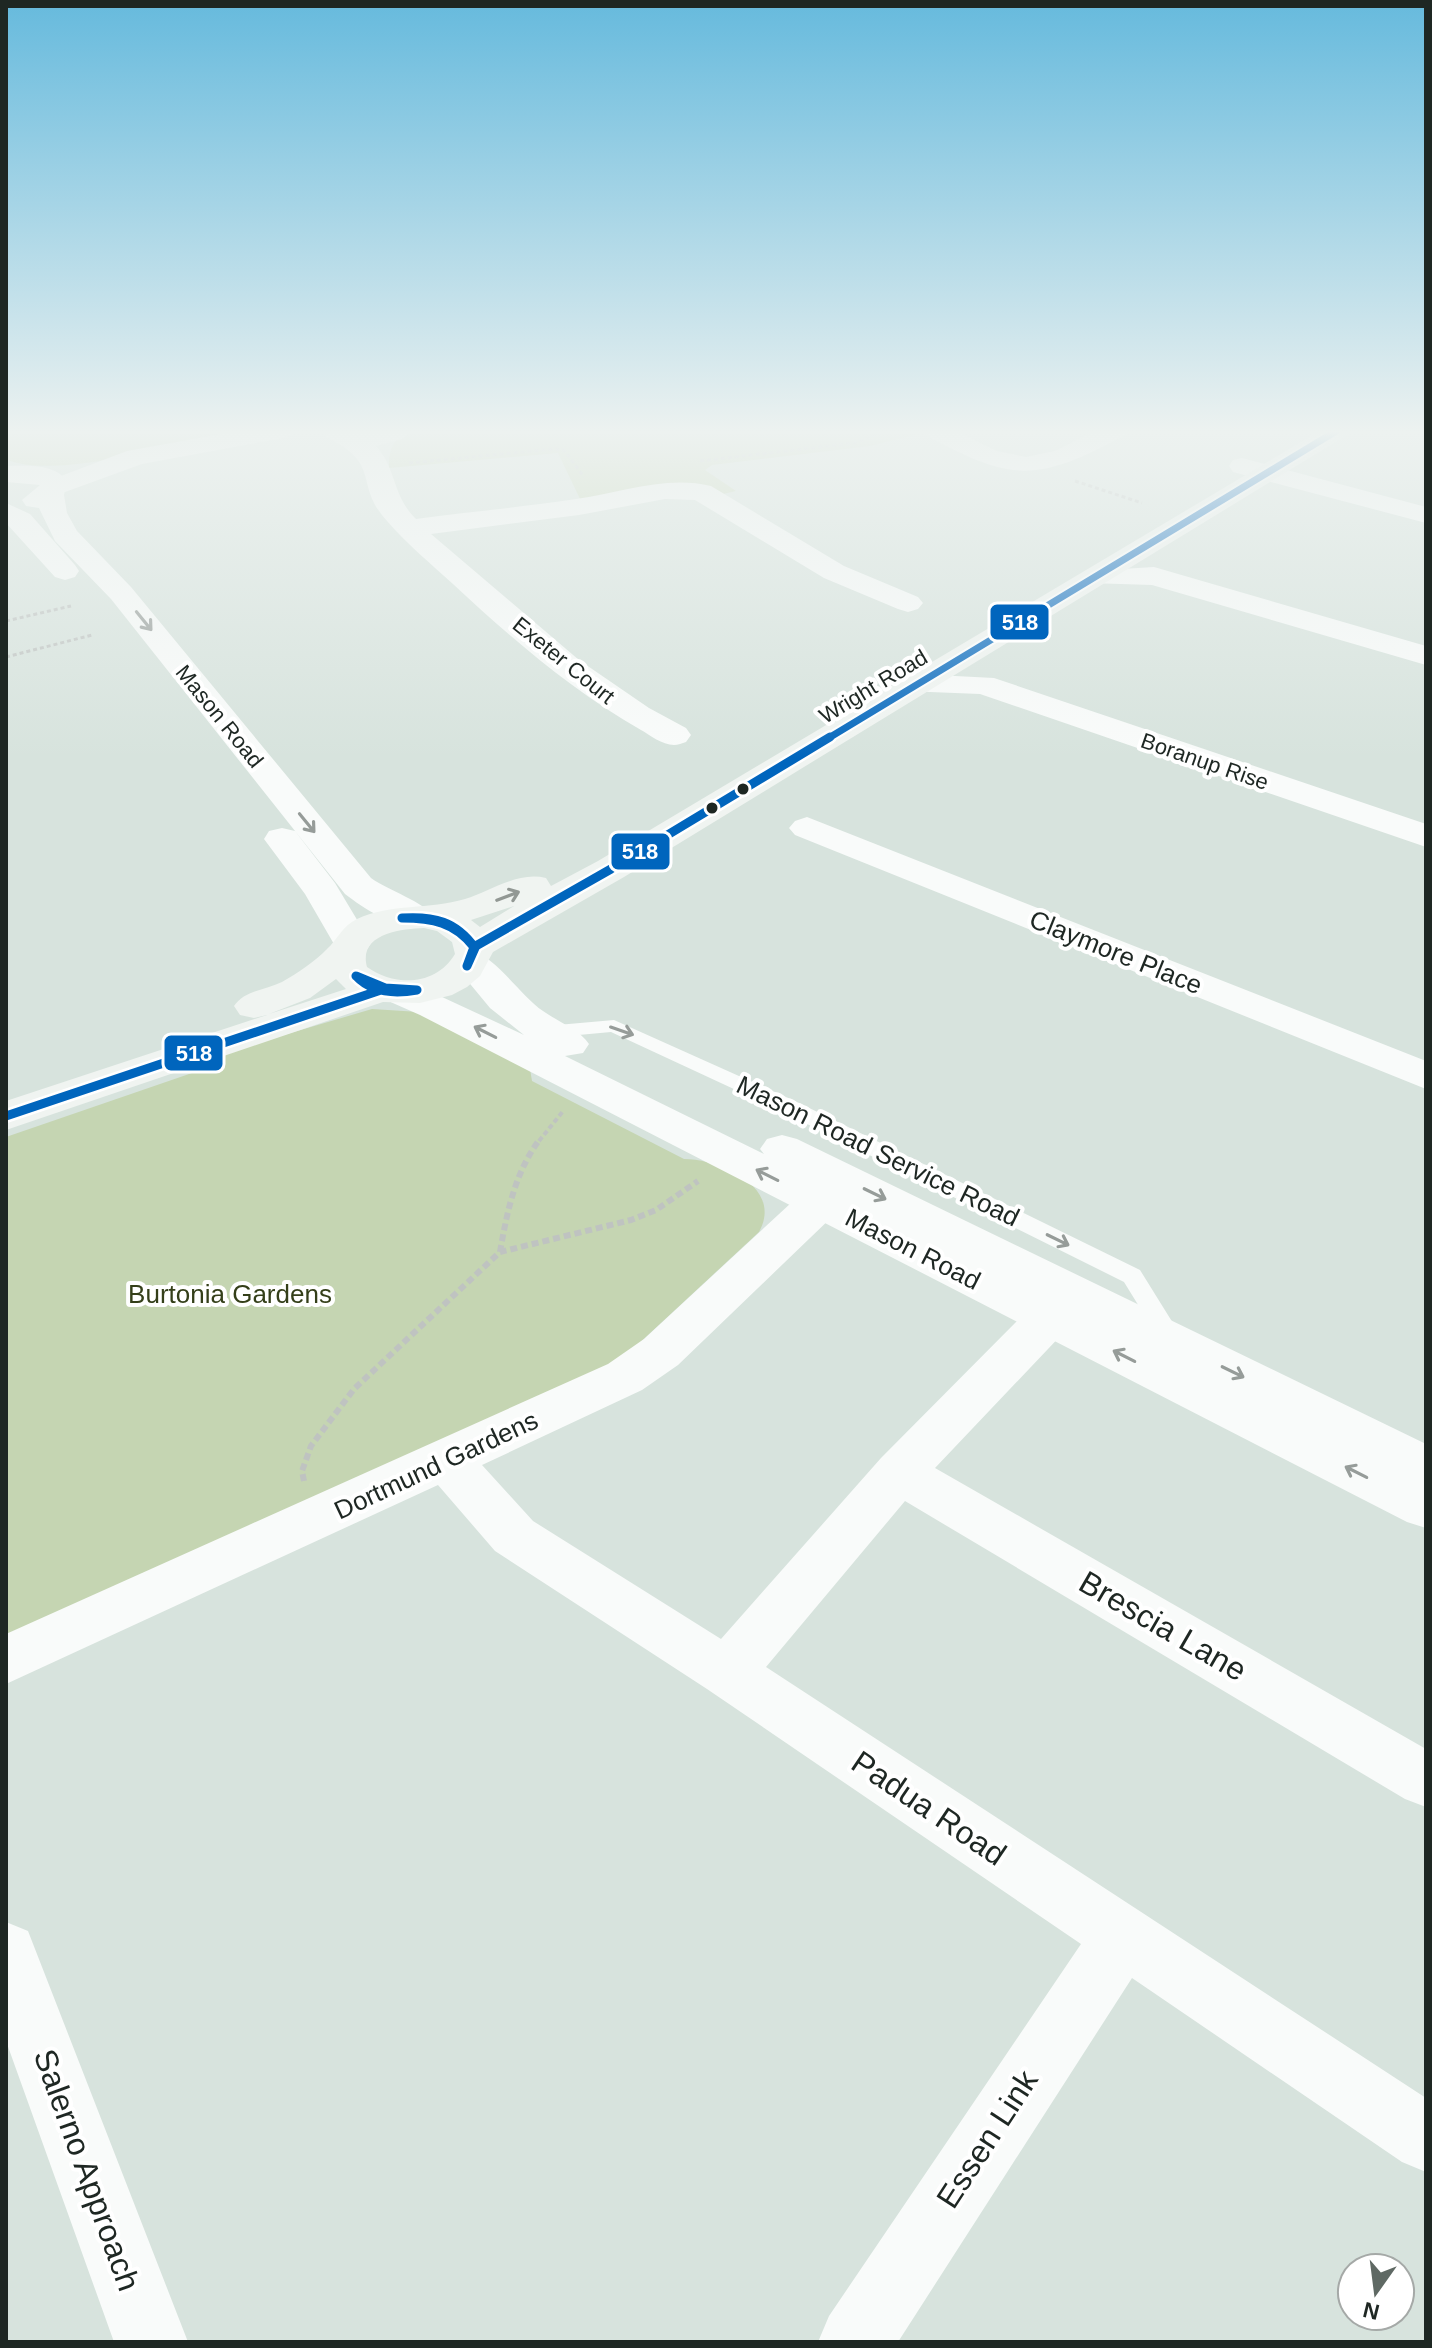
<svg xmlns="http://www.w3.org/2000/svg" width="1432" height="2348" viewBox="0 0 1432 2348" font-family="Helvetica,sans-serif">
<rect width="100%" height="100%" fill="#d7e3dd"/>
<!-- green -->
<path fill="#c5d5b2" d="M6,430H258C197,437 56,483 6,459Z
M441,430H922L926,432L870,446L712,465L705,470L736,491L723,494L581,501L558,453L389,468C388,430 411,432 441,430Z
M372,1009L419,1012L530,1069L532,1081L684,1159C720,1159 784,1187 759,1232L619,1362L6,1636V1137L192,1073L206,1058Z"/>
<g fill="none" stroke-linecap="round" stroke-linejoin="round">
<!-- path-far2 -->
<path stroke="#bfc3c1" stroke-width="3" stroke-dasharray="4 3" stroke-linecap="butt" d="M97,430L113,433
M700,461L854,443L891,430
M409,463L553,449L564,450L584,477
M1075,481L1142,503
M6,621L71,606
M6,657L92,635"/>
<!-- path-far1 -->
<path stroke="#bfc3c1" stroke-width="4" stroke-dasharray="5 3" stroke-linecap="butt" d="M539,1141L564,1110"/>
<!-- path -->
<path stroke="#bfc3c1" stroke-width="6" stroke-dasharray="7 4" stroke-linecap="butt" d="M500,1252C507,1212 515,1172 540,1139
M304,1481L302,1471L311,1446L354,1389L500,1252L631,1220L656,1210L698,1181"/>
<!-- service -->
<path fill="#f9fbfa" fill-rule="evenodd" d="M614,1020L795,1101L1140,1270L1181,1336L1177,1342L1169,1345L1161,1342L1124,1282L781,1111L611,1032L546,1038L536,1032L546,1026Z"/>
<!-- minor -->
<path fill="#f9fbfa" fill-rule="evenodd" d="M243,430H296L292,435L283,438L142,464L54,496L45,494L41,488L45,482L127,451Z
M324,430H413L402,439L376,446C397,469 392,496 416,519C469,512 522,507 576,499C620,493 666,475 711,486L844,566L918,597L923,603L918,609L908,612L898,609L824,578L695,500L665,499L579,515L431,534L579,660L649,708L686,728L691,735L686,742C682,743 678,745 674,745C662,745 650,735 641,730C572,691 511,638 453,584C431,564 407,544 387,521C353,484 383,464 326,437Z
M922,430H953L997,451L1026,457L1055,451L1097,430H1129L1125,435C1038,482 1013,483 926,435Z
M1242,458L1426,507V523L1233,472L1229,466L1233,460Z
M1154,567L1426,646V665L1152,585L1089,583L1084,577L1089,571Z
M916,674L994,678L1426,824V847L980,694L905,691L900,684L905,677Z
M807,817L1426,1061V1089L795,835L789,828L795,821Z
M820,1187L836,1191L842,1202L836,1213L678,1365L642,1390L482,1465L533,1521L721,1639L881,1458L1032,1306L1049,1301L1066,1306L1073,1318L1066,1330L935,1468L1426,1749V1807L1405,1799L905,1501L766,1667L1426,2098V2172L1402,2162L1132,1978L898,2342H818L829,2316L1081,1944L707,1689L495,1551L438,1485L6,1684V1634L608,1364L644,1339L804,1191Z
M6,1922L28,1931L188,2342H114L6,2041Z"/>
<!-- tertiary -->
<path fill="#f9fbfa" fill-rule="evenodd" d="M6,466C26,466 54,463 67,481L64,495L67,513L77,531L131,587L371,878C389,891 423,901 434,917L428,925C400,932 367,911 345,894L111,599L55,541L39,508L26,506L22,500L40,485L6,482Z
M6,503L30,514L75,565L79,571L75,577L65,580L55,577L6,523Z
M282,828L295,831L335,883L371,943L366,951L352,954L338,951L305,894L264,839L269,831Z
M471,950C496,957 520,995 543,1011C558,1022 579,1029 589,1044L583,1053L565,1056L764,1154L760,1149L767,1139L782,1135L797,1139L1426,1444V1528L1407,1522L420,1015L386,1000L380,992L386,984L400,980L414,984L524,1035L490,1008L452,962L457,954Z"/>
<!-- secondary -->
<path fill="#f0f4f1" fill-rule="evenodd" d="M1321,430H1351L1347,435L624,877L493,952L480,976L467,987L452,995L420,1003L383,1002L6,1130V1101L267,1015L254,1018L240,1015L234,1006C245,990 266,990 282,982C296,974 316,961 327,949C338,939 342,926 357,919C391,903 429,910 465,899C491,891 518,871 546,878L551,886L598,861ZM514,906L480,927L471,920ZM424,928L437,931L452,942L455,954C436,986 395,987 367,967C358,934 400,929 424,928ZM336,979L346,989L269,1014L310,998Z"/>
<!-- bus-1-far1 casing -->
<g stroke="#fff" stroke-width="11">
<path id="bus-1-far1" d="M827,739L1338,430"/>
</g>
<!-- bus-1 casing -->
<g stroke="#fff" stroke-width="14">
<path id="bus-1" d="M402,918C434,916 456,921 475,948L467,966
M402,918C432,918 455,922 474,947L467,966
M474,947L611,869L830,737
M356,976L385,988L417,990
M356,976C372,993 395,994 417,990
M6,1116L381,990"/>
</g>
<!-- bus-1-far1 -->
<use href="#bus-1-far1" stroke="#0065bd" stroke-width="7"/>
<!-- bus-1 -->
<use href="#bus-1" stroke="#0065bd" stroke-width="9"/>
</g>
<!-- one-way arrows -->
<defs><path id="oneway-shaft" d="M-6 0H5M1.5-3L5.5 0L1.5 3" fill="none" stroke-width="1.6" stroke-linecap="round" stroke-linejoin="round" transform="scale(2)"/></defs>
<g stroke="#969c99">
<use href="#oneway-shaft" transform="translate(144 621) rotate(51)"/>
<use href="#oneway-shaft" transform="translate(307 823) rotate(51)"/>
<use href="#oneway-shaft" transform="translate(622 1031) rotate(19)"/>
<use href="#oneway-shaft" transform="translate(485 1032) rotate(-153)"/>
<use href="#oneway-shaft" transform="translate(767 1175) rotate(-153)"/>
<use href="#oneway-shaft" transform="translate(875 1194) rotate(26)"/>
<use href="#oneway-shaft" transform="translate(1058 1240) rotate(26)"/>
<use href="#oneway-shaft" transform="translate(1124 1356) rotate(-153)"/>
<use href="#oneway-shaft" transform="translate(1233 1372) rotate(26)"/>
<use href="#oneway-shaft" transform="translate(1356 1472) rotate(-153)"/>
</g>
<use stroke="#929894" href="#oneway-shaft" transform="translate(508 896) rotate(-21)"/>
<!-- sky -->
<linearGradient id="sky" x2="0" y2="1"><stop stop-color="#66badd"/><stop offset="0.57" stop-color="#edf2f0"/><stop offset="1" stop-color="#edf2f0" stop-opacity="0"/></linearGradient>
<rect width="1432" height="758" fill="url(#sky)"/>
<!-- markers -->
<g fill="#1e2723" stroke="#fff" stroke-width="3">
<circle cx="743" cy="789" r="7"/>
<circle cx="712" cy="808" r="7"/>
</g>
<g text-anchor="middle" stroke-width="8" stroke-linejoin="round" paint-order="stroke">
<!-- far-street labels -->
<g font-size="22" fill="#1e2723" stroke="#fff">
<text transform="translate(564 660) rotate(39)" y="8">Exeter Court</text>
<text transform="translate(873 686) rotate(-31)" y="8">Wright Road</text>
<text transform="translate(220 716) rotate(51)" y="8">Mason Road</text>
<text transform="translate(1205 761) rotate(19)" y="8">Boranup Rise</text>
</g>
<!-- street labels -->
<g font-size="26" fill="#1e2723" stroke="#fff">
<text transform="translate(1116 952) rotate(22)" y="9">Claymore Place</text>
<text transform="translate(878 1151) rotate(26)" y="9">Mason Road Service Road</text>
<text transform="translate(913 1249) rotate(27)" y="9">Mason Road</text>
<text transform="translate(436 1465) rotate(-25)" y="9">Dortmund Gardens</text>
</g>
<!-- park labels -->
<g font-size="26" fill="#343f19" stroke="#fff">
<text x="230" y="1303">Burtonia Gardens</text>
</g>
<!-- near-street labels -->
<g font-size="32" fill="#1e2723" stroke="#fff">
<text transform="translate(1163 1626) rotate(30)" y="11">Brescia Lane</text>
<text transform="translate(929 1808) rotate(34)" y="11">Padua Road</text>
<text transform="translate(987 2139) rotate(-57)" y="11">Essen Link</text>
<text transform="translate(87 2170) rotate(70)" y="11">Salerno Approach</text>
</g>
</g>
<g stroke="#fff" stroke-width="3">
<rect x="989" y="603" width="61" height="38" rx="8" fill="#0065bd"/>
<rect x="610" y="832" width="61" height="39" rx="8" fill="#0065bd"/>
<rect x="163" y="1034" width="61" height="38" rx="8" fill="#0065bd"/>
</g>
<g font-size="22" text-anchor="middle" font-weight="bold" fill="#fff">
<text x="1020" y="630">518</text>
<text x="640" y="859">518</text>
<text x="194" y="1061">518</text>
</g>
<!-- border -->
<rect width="1432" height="2348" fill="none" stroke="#1e2723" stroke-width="16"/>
<!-- north arrow -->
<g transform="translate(1376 2292) rotate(194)"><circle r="38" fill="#ffffff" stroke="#a5a9a7" stroke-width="2"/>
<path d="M0-6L14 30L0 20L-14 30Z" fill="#5f6964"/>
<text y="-12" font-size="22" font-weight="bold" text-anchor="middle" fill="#1e2723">N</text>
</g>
</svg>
